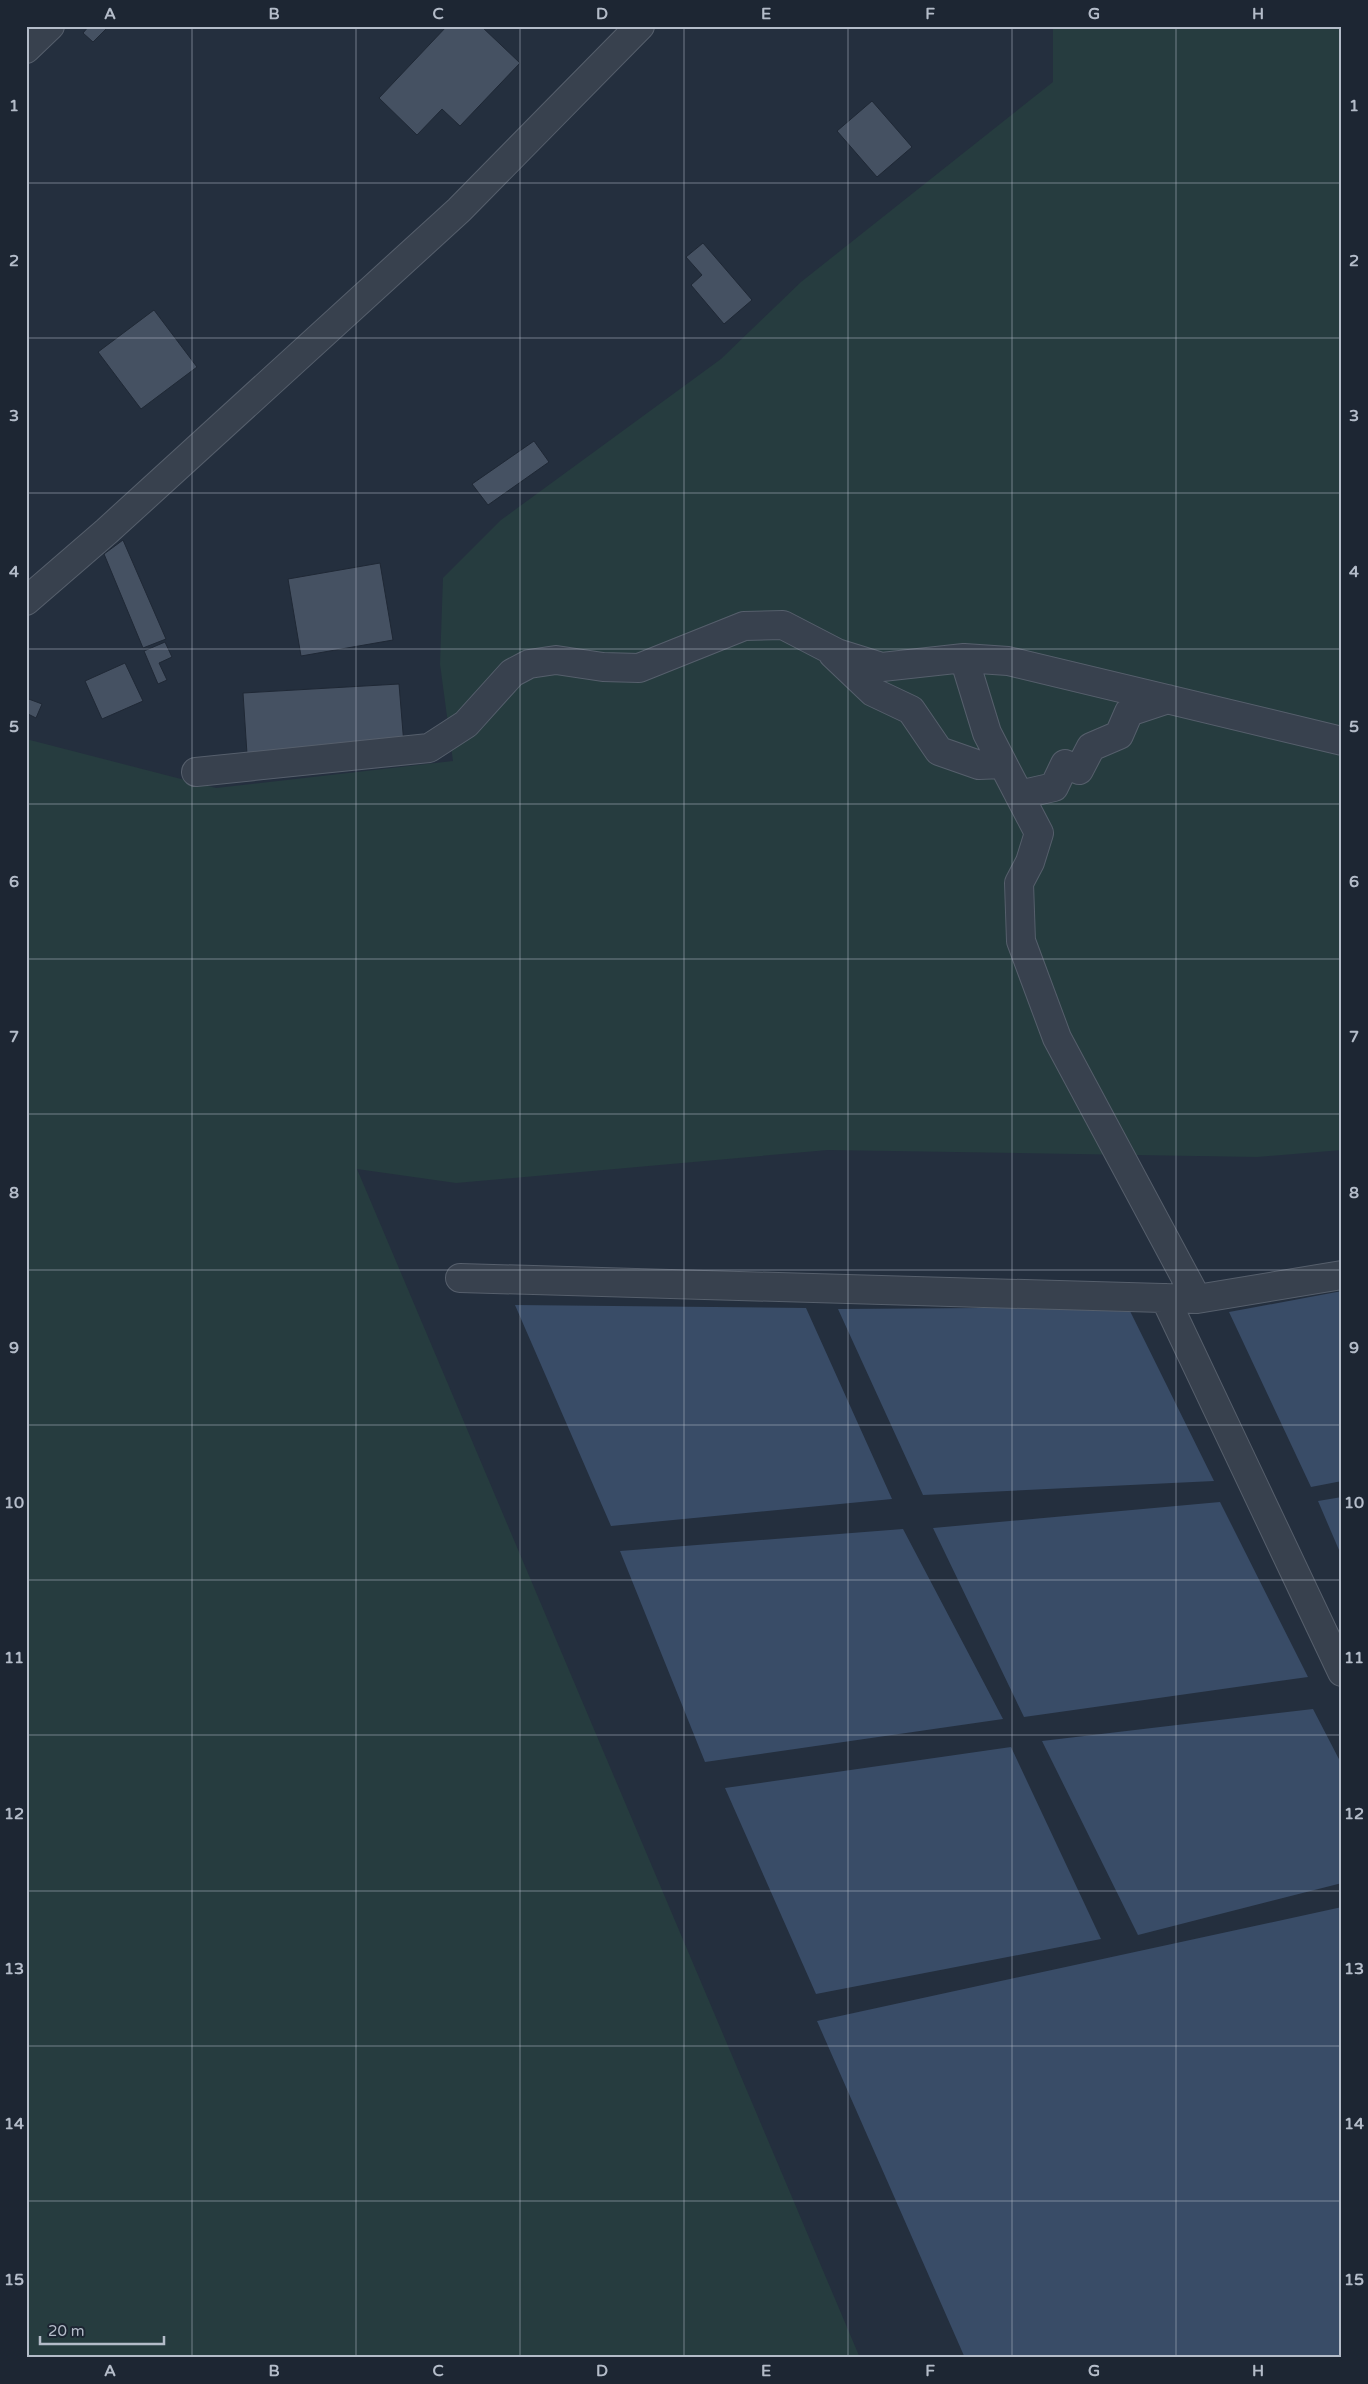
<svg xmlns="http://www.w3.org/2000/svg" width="1368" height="2384" viewBox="0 0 1368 2384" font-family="'Varela Round',sans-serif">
<rect width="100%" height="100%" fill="#242f3e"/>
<!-- green -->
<path fill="#263c3f" d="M1053,26H1342V1150L1257,1157L828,1150L456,1183L357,1169L860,2358H26V739L216,788L453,761L440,664L443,578L501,520L721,359L801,282L1053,82Z"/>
<!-- water -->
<path fill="#394c67" d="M1342,1291V1481L1311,1487L1229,1312Z
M515,1305L806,1308L892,1499L611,1526Z
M1128,1307L1214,1481L923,1495L838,1309Z
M1342,1497V1557L1318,1501Z
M1220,1502L1308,1677L1024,1717L933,1528Z
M903,1529L1003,1719L705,1762L620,1551Z
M1313,1709L1342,1765V1883L1138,1935L1042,1741Z
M1011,1747L1101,1939L816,1994L725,1788Z
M1342,1907V2358H965L817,2021Z"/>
<!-- building -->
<path fill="#455162" stroke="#1f2835" d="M89,26H107L108,27L93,42L83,33Z
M447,26H481L520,63L460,126L442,109L417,135L379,98Z
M872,101L912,147L877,177L837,131Z
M703,243L752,300L724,324L691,285L702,275L686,257Z
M154,310L197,367L141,409L98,352Z
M534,441L549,462L488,505L472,484Z
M123,540L166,639L143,648L104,554Z
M380,563L393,640L301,656L288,579Z
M165,642L172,657L159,663L167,680L158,684L144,651Z
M125,663L143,701L102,719L85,681Z
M399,684L404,745L247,754L243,693Z
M26,698L42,704L36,718L26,713Z"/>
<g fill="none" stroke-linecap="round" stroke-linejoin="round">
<!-- minor casing -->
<g stroke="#565f6c" stroke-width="30">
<path id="minor" d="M26,49L50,26
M26,601L107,531L459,210L640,26
M833,654L873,692L911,710L939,751L979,765L1003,764L1039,833L1030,862L1019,883L1021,941L1057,1038L1197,1299
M964,658L987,733L1003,764
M196,772L429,748L466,724L512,673L529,664L556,660L603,667L639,668L744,626L783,625L837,653L882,667L964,658L1008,661L1342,741
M1019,795L1054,787L1065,764L1079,770L1091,747L1119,735L1129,712L1168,699
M460,1278L1197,1299L1342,1275
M1165,1298L1342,1672"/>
</g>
<!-- minor -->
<use href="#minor" stroke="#38414e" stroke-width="28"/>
</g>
<!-- grid -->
<path fill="none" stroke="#b4bcc9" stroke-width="1" stroke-opacity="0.55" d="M192,26V2358M356,26V2358M520,26V2358M684,26V2358M848,26V2358M1012,26V2358M1176,26V2358M26,183H1342M26,338H1342M26,493H1342M26,649H1342M26,804H1342M26,959H1342M26,1114H1342M26,1270H1342M26,1425H1342M26,1580H1342M26,1735H1342M26,1891H1342M26,2046H1342M26,2201H1342"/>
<!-- border -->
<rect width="1368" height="2384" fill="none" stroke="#1d2633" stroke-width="55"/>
<!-- scale -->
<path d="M40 2336v8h124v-8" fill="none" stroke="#b4bcc9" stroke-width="2.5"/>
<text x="48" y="2336" font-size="15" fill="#b4bcc9" stroke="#1d2633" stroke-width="4" paint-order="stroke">20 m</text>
<rect x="28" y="28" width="1312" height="2328" fill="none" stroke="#b4bcc9" stroke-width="2"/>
<g font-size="16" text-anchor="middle" font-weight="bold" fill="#b4bcc9">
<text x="110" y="19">A</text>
<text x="274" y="19">B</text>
<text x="438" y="19">C</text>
<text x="602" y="19">D</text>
<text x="766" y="19">E</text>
<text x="930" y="19">F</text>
<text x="1094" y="19">G</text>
<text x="1258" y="19">H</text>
<text x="14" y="111">1</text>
<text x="1354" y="111">1</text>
<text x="14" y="266">2</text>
<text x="1354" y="266">2</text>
<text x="14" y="421">3</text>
<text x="1354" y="421">3</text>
<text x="14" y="577">4</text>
<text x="1354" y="577">4</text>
<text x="14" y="732">5</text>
<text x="1354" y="732">5</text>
<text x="14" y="887">6</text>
<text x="1354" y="887">6</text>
<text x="14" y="1042">7</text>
<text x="1354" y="1042">7</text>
<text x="14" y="1198">8</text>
<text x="1354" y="1198">8</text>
<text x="14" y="1353">9</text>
<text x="1354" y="1353">9</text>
<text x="14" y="1508">10</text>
<text x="1354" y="1508">10</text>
<text x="14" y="1663">11</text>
<text x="1354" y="1663">11</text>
<text x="14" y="1819">12</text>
<text x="1354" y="1819">12</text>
<text x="14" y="1974">13</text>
<text x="1354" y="1974">13</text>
<text x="14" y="2129">14</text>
<text x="1354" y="2129">14</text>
<text x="14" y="2285">15</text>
<text x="1354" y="2285">15</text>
<text x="110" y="2376">A</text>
<text x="274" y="2376">B</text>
<text x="438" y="2376">C</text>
<text x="602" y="2376">D</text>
<text x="766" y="2376">E</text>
<text x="930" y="2376">F</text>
<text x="1094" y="2376">G</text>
<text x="1258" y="2376">H</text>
</g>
</svg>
